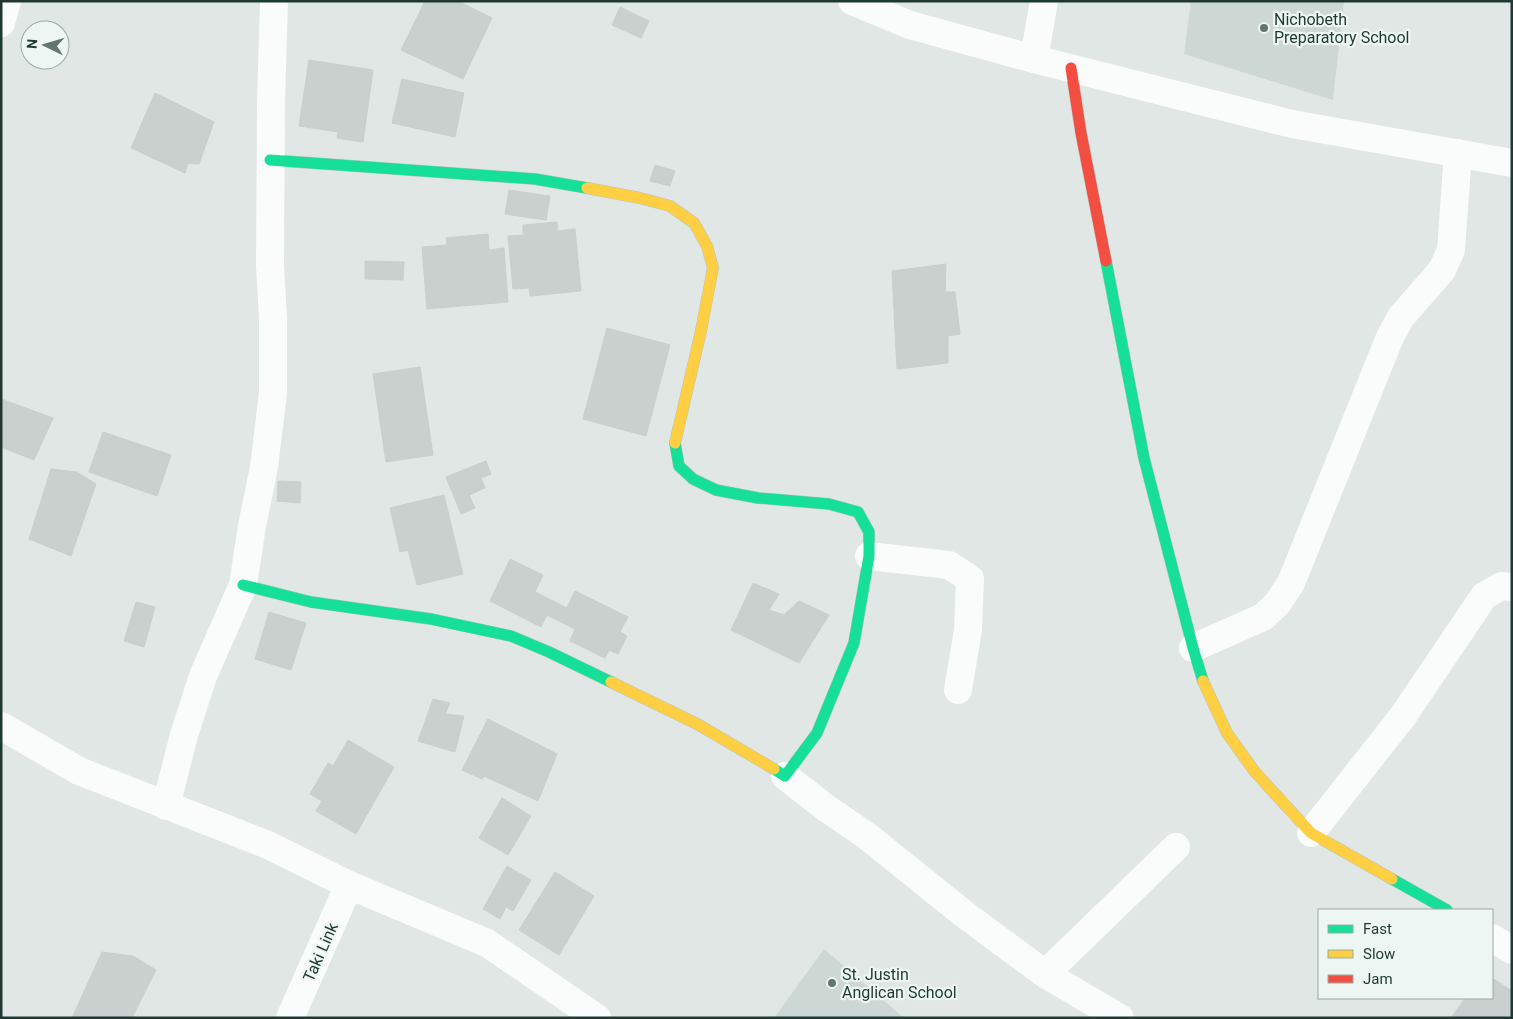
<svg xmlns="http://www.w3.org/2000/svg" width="1513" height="1019" viewBox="0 0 1513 1019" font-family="Roboto,sans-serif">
<rect width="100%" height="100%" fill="#e0e7e4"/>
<!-- built -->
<path fill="#cdd8d4" d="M1191,1H1344L1333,100L1184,54Z
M824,949L904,1018H774Z"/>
<!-- building -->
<path fill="#cad0ce" stroke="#c9cfcd" d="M425,1H458L492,18L463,79L401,50Z
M620,7L649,21L641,38L612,25Z
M309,60L373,70L363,142L337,138L338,132L299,126Z
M402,79L464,93L455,137L392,123Z
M155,93L214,122L199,164L188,163L185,173L131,148Z
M655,165L675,171L670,186L650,181Z
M509,190L550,196L546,220L505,214Z
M557,222L558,231L575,229L581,291L530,296L529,288L513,289L508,236L523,235V225Z
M488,234L489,250L504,248L508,302L427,309L422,247L447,245L446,238Z
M365,261L404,262L403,280L365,279Z
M946,264L945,292H955L960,334L948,336V363L897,369L892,271Z
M607,328L670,345L646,436L583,419Z
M420,367L433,455L386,462L373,374Z
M1,399L53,418L34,460L1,447Z
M103,432L171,455L157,496L89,472Z
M486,461L491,474L481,478L485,488L469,495L475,508L461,514L446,477Z
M51,469L77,472L96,484L71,556L29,539Z
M278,481L301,482L300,503L277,501Z
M444,495L463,574L417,585L408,550L400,552L390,508Z
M510,559L543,575L535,592L567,608L575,591L628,617L620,632L627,636L618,654L609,650L605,658L570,641L575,629L547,615L541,627L490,601Z
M753,583L779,594L769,610L784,615L799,601L829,615L799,663L731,630Z
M136,602L155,607L144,647L124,641Z
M269,612L306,623L291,670L255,659Z
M433,699L450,703L445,714L464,716L455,752L418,741Z
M488,719L557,754L538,801L484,776L482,779L462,770Z
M348,740L394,767L356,834L316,811L322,801L310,794L328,763L333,766Z
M502,798L531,816L508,855L479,838Z
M507,866L531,880L513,911L506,907L500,919L483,909Z
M555,872L594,896L559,955L519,930Z
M102,952L133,956L156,970L132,1018H72Z
M1492,978L1512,991V1018H1451L1465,998H1492Z"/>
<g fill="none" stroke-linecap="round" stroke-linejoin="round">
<!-- fast casing -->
<g stroke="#b9c4bf" stroke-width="12">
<path id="fast" d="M270,160L535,179L587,188
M1106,261L1144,458L1193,648L1203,681
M675,443L679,466L693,479L716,490L758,498L829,504L858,512L869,532V556L854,643L817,733L785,776L774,769
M243,585L311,602L431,619L511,636L549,652L611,682
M1392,879L1447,910"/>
</g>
<!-- slow casing -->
<g stroke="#b9c4bf" stroke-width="12">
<path id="slow" d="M587,188L640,198L670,206L694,223L707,246L713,268L701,331L675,443
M1203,681L1227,733L1255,772L1311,833L1392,879
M611,682L699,725L774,769"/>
</g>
<!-- jam casing -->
<g stroke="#b9c4bf" stroke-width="12">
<path id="jam" d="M1071,68L1081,133L1106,261"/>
</g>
<!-- street -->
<path stroke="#fafbfb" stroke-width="28" d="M852,1L910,25L1034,59L1292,124L1512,163
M1,23L7,1
M1034,59L1044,1
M869,556L949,565L970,579L968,630L958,690
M1193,648L1263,617L1277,604L1291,583L1390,337L1401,317L1442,270L1451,250L1458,153
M1,726L79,771L268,845L349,885L487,943L597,1018
M785,776L826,808L867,836L964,914L1045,974L1120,1018
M166,806L184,735L203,676L243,585L252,526L264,467L273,393V319L270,266L271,101L274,1
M1311,833L1403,716L1484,596L1501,586L1512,587
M1492,938L1512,950
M1045,974L1176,847
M290,1018L349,885"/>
<!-- fast -->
<use href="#fast" stroke="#16e098" stroke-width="11"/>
<!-- slow -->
<use href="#slow" stroke="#ffcf43" stroke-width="11"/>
<!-- jam -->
<use href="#jam" stroke="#f24e42" stroke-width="11"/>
</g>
<!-- markers -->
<g fill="#627670" stroke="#edf6f2" stroke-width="2">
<circle cx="1264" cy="28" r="5"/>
<circle cx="832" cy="983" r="5"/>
</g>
<g text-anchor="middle" stroke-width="4.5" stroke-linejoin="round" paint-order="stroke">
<!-- poi labels -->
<g font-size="16" fill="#1e3932" stroke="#edf6f2" text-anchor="start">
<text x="1274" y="25">Nichobeth<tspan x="1274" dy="18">Preparatory School</tspan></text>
<text x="842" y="980">St. Justin<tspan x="842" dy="18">Anglican School</tspan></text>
</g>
<!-- street labels -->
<g font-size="16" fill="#1e3932" stroke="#edf6f2">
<text transform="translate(320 952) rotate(-66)" y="6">Taki Link</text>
</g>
</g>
<!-- border -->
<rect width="1513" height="1019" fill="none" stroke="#1e3932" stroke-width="5"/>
<!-- legend -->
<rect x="1318" y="909" width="175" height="90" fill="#edf6f2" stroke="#9aaaa5"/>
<rect x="1328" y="925" width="25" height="8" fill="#16e098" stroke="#9aaaa5"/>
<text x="1363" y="934" font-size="15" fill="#1e3932">Fast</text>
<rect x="1328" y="950" width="25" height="8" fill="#ffcf43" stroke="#9aaaa5"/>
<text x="1363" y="959" font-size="15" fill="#1e3932">Slow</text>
<rect x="1328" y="975" width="25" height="8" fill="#f24e42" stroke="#9aaaa5"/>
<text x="1363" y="984" font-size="15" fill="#1e3932">Jam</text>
<!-- north arrow -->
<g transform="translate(45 45) rotate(275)"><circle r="24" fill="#edf6f2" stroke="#9aaaa5"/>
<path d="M0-4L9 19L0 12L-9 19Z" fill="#627670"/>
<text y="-8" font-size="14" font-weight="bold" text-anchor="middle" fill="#1e3932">N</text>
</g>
</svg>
